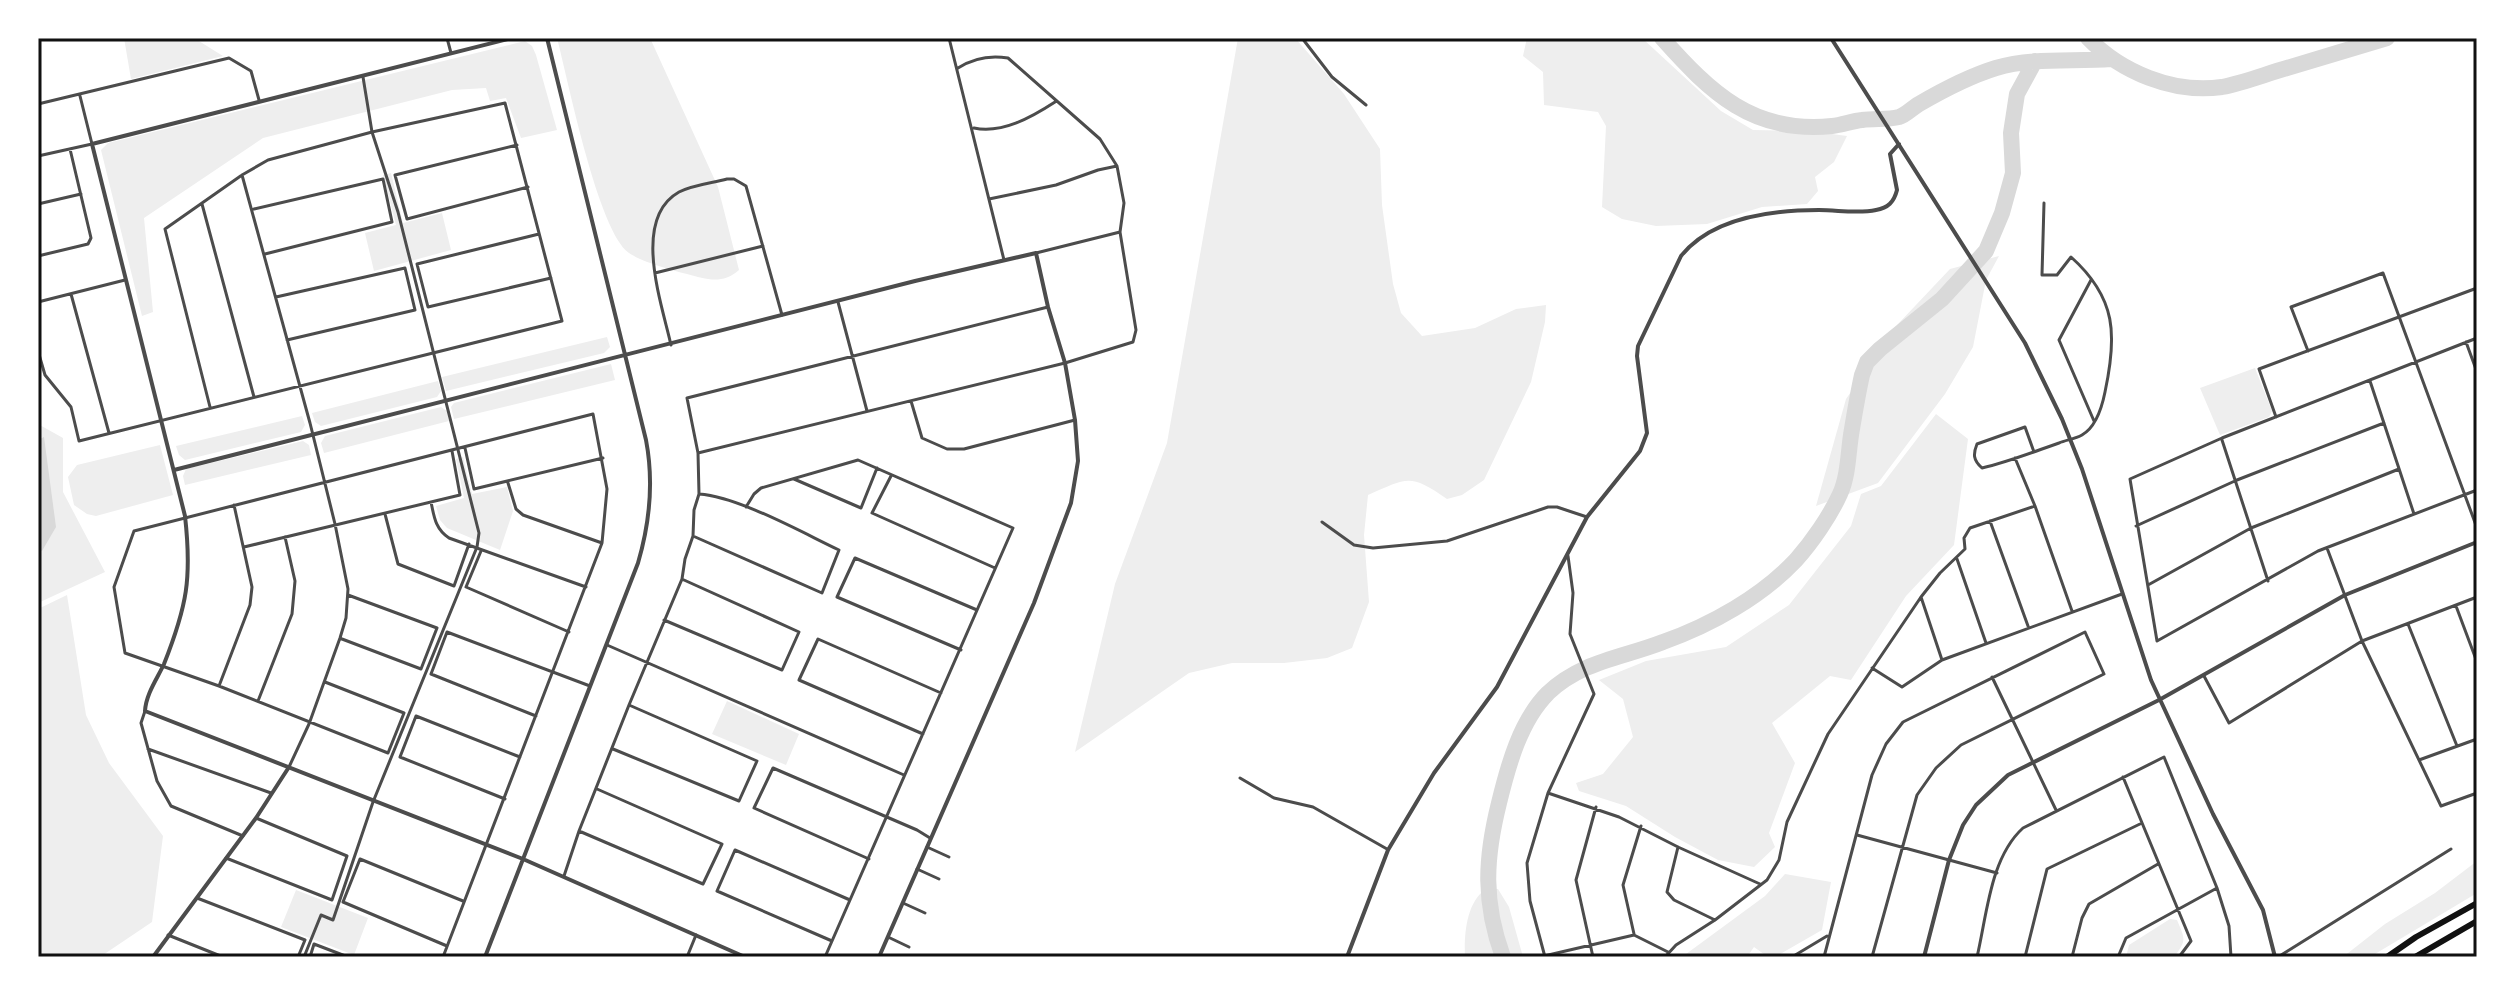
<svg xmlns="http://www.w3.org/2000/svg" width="2515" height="995" viewBox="0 0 2515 995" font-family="Manrope,sans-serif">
<rect width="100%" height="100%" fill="#fff"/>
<!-- green -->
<path fill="#eee" d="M124,38H194L223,56L131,79Z
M557,38H650L718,187L739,270C722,285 706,279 687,274C671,270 642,262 629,253C598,231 568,80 557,38Z
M1238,38H1295L1344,94L1380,149L1382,205L1393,284L1401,313L1422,336L1475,328L1516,309L1546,305L1545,322L1531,382L1484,480L1462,495L1447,499C1409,473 1408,478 1368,495L1364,535L1369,602L1352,648L1327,658L1284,663H1232L1189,673L1075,752L1115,584L1167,443Z
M1527,38H1642L1721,111L1753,130L1810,131L1847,136L1834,162L1815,177L1818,191L1807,204L1762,207L1707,224L1656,226L1622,219L1602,207L1606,126L1598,112L1544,105L1543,72L1523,56Z
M525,41L532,46L536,55L557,130L521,138L506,98L490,101L486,88L452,90L263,138L144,218L153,312L142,316L101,150L108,143Z
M391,173L403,223L442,213L451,250L374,271L365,233L396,225L383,175Z
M1999,256L1986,280L1973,347L1945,394L1878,483L1816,506L1846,399L1898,324L1950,269Z
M607,337L610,347L604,353L446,391L442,377Z
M611,364L615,380L454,419L451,407L454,403Z
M2255,368L2272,411L2269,417L2220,435L2200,388Z
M438,381L441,391L437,397L321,426L315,422L312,413Z
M441,407L447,411L449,421L324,453L321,443L325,436Z
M1936,414L1968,439L1954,545L1906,596L1851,680L1830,676L1772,723L1795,763L1769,833L1775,847L1754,867L1718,860L1675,837L1626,806L1579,791L1576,783L1603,774L1633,737L1623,699L1599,680L1646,661L1726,647L1789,605L1851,526L1861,494L1881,486Z
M302,416L305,425L301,432L185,460L179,455L176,446Z
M38,424L63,438V492L105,572L38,603Z
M303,441L309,445L311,455L185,485L183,476L186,469Z
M160,445L173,495L96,516L87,514L74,505L68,477L77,465Z
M463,457L472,494L507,487L513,511L500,550L447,528L440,520L436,506L464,498L456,459Z
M67,595L86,715L109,763L163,836L152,922L100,957H38V609Z
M727,701L799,734L786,765L712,734Z
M2477,861V893L2370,957H2343L2385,924L2435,893Z
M1785,874L1831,882L1822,930L1775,957H1768L1754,947L1747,957H1682L1765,896Z
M1486,889H1498L1509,907L1523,957H1465C1464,936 1466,902 1486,889Z
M296,890L368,918L354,955L281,927Z
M2170,919L2177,920C2185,939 2187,940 2174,957H2126L2129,945Z"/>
<!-- water -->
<path fill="#d9d9d9" d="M44,437L56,527L42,551L38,549V440Z"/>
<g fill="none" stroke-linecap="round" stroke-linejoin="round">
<!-- river -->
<path stroke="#d9d9d9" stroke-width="16" d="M1662,38C1711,93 1753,134 1832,126C1842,125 1852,121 1862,120C1874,118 1887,120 1899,117C1906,115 1912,108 1919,104C1943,90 1970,76 1996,68C2033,57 2073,62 2111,59
M2088,38C2121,72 2173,94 2222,87C2243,83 2266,74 2287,68C2320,58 2354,48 2387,38
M1503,957C1483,902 1485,859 1499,803C1508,766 1520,721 1548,693C1582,661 1622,658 1663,642C1711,625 1761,597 1796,560C1812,542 1830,516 1840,494C1849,474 1848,450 1852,429C1855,411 1858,393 1862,375L1867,362L1880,349L1942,299L1986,251L2002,213L2013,173L2011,133L2017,94L2035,61"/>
<!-- pedestrian -->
<path stroke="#4c4c4c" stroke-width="3" d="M304,957L321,915L333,920L373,802L477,547L479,533L398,212L372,132L363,77"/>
<!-- minor -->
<path stroke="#4c4c4c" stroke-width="3" d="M447,38L451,53
M949,38L1004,260
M1302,38L1332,77L1366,105
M38,104L229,58L251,71L259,100
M974,128C1002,134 1032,117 1055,102
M517,145L395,175L407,219L528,187
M38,156L92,144L80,96
M242,175L310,423L335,524L348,589L346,618L340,638L309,724L289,767
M989,199L1056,185L1098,170L1117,166
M38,204L81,194
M202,204L254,397
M254,209L383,179L392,222L265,254
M539,234L417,264L428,307L551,278
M1036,253L1120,232
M38,256L88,244L91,238L70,149
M655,273L763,246
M2091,280L2059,340L2094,421
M71,294L109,433
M276,297L405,268L415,310L287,340
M38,302L125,280
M838,302L867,411
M2477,338L2222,438L2130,479L2157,641L2318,551L2477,490
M2466,342L2477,372
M671,345C662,304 631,219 679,192C692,185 712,183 727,179H734L746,186L782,315
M38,351L45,375L71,407L79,441L562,321L505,103L372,132L268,160L242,175L165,229L210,407
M2308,351L2291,307L2383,273L2477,528
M2370,381L2414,514
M911,401L922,438L947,449H964L1075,420
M2276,417L2259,369L2477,288
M2222,440L2268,581
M465,448L474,489L603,458
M2034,452L2025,427L1977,444C1973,454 1973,460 1982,468C2008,462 2033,452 2059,443C2066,440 2075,439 2082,435C2096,427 2102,407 2105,392C2117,336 2117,298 2071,257L2057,275H2042L2044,203
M698,453L1065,363L1133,342L1136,330L1120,232L1124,203L1117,166L1100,139L1008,58C990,55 972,59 958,68
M2015,458L2035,506L2072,611
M891,476L872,513L995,568
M794,479L861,508L877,468
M508,483L516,509L523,515L602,543
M431,502C434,516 435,529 449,538L586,587
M746,507L754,494L761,488L858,460L1013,528L825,957
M385,514L398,564L454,586L469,544
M1990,521L2028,626
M1322,522L1354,545L1373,548L1447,541L1548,507H1557L1587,517
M2136,526L2237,480L2384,423
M693,536L822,593L839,550C801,532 739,497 699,494
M244,547L460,495L452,451
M2327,548L2362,641L2441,806L2477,793
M481,551L466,587L569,632
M1957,559L1986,643
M2148,585L2251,528L2399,469
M1921,597L1942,660
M2456,606L2477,662
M664,620L782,670L799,632L684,580
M2408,624L2457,746
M342,639L421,669L437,628L348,595
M607,645L904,775
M961,650L837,597L855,558L977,610
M1872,668L1902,687L1942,660L2122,594
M2204,676L2229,723L2362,641L2477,597
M1992,677L2056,810
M325,682L404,713L388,753L219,686L125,653L114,587L134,531L593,414L607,489L602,543L443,957
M219,686L250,605L252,587L234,505
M258,701L292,614L295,581L285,537
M145,711L141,723L157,781L171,806L243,836
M536,716L431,674L447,632L590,686
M923,734L799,680L818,639L941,693
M148,749L271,793
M613,749L739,801L757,761L629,705
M2419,760L2477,739
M2123,777L2191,941L2179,957
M1240,778L1274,798L1313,807L1387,849
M1548,793L1619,817L1678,847L1760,884
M505,799L400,757L416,716L520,757
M579,831L703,884L722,844L597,789
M1857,835L1997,873
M927,847L949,857
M1678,847L1667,892L1674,900L1715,920
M226,858L332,900L347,856L256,818
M869,859L754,808L773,768L917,830L930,838
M917,869L939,879
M564,876L579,831L629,705L682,579L685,559L693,536L694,510L699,494L698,453L687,398L1048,307
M197,898L305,940L298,957
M903,903L925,913
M1634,934L1623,885L1641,826
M168,935L223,957
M888,937L909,947
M832,941L717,891L735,850L850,900
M447,946L343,902L360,859L463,901
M1544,956L1634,935L1668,952
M310,957L314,944L348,957
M687,957L696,935
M1545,957L1530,901L1527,863L1548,793L1594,694L1570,634L1573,593L1568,556
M1593,957L1576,880L1596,807
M1665,957L1676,945L1715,920L1767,880L1779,860L1787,822L1828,734L1921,597L1940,573L1965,549L1964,538L1970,528L2035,506
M1792,957L1827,936
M1824,957L1872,775L1886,744L1903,722L2085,632L2104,674L1961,745L1936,768L1917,795L1872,957
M1977,957C1987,915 1990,858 2023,828L2164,757L2217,888L2229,926L2231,957
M2025,957L2047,869L2142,823
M2072,957L2082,918L2089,904L2158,864
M2118,957L2126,938L2217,888
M2278,957L2451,849"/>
<!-- tertiary -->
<path stroke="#4c4c4c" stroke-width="4" d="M512,38L92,144L185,516C192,578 187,606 164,664C157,679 146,694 145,711L523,859L745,957
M1831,38L2025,343L2062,419L2082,469L2151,680L2213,814L2263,910L2275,957
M174,470L915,281L1036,253L1048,307L1065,363L1075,420L1078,461L1071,503L1034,603L879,957
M153,957L256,818L289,767
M485,957L638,563C650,522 654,482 646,440L547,38
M1347,957L1388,850L1434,773L1497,687L1587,517L1640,451L1647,433L1637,356L1638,346L1681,256C1712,217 1772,210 1819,210C1838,210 1858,214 1876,210C1888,208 1894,202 1897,190L1890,154L1899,144
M1924,957L1949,860L1963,825L1976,805L2008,775L2159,700L2345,595L2477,542"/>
<!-- motorway -->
<path stroke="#111" stroke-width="6" d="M2387,957L2416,937L2477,903
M2415,957L2477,921"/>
</g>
<!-- border -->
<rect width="2515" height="995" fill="none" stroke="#ffffff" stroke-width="80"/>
<rect x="40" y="40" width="2435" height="915" fill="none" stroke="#111" stroke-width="3"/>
</svg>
